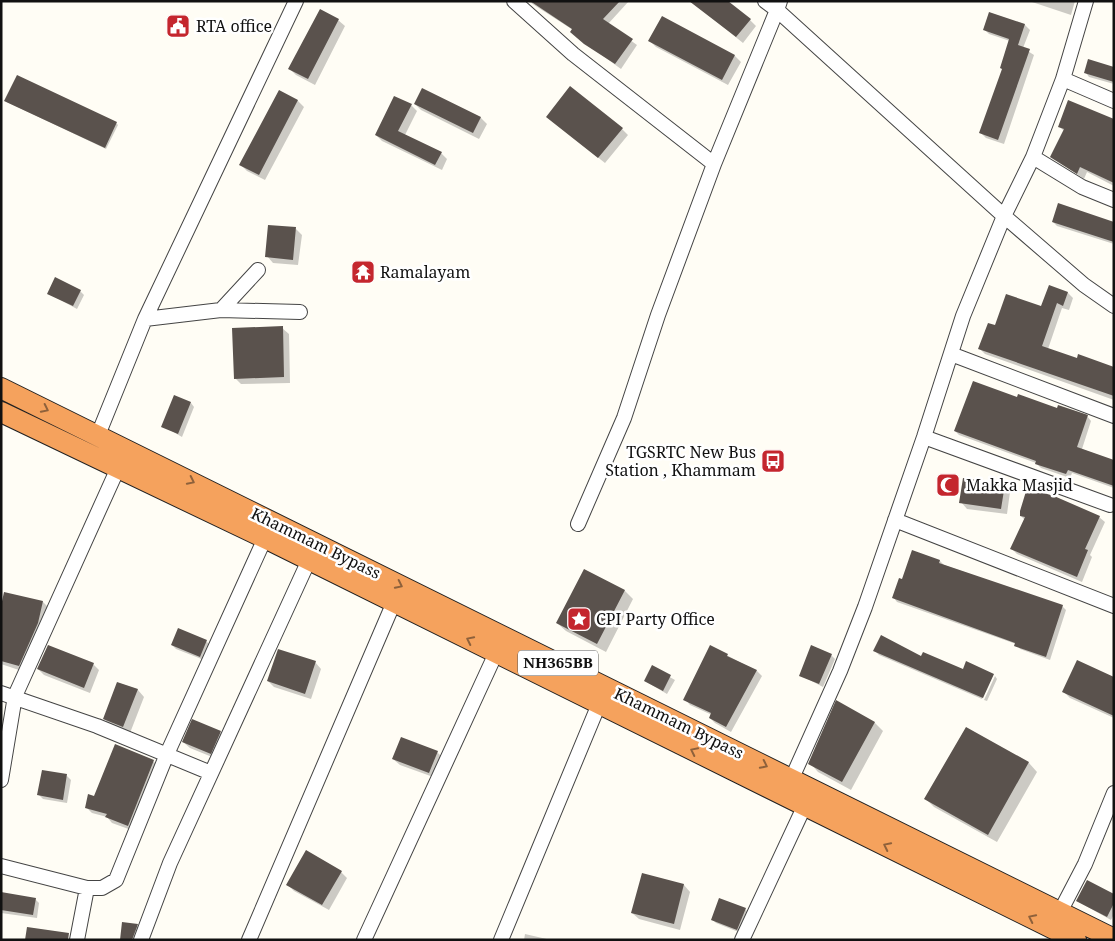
<svg xmlns="http://www.w3.org/2000/svg" width="1115" height="941" viewBox="0 0 1115 941" font-family="'Noto Serif',serif">
<rect width="100%" height="100%" fill="#fffdf5"/>
<!-- shadow -->
<path fill="#0003" d="M528,1H629L608,24L637,45L621,69L577,37L573,30Z
M1029,1H1075L1071,15Z
M697,6L750,20L756,26L743,43Z
M320,11L338,20L345,26L315,85L296,75L290,69Z
M990,13L1025,25L1030,30L1023,48L1034,55L1004,144L986,138L981,133L1003,70L1010,41L989,34L984,29Z
M650,41L735,56L741,62L728,85L656,47Z
M1114,69V84L1089,77L1086,73Z
M17,76L116,123L118,125L106,149L7,102Z
M280,92L298,101L304,107L265,180L247,171L241,165Z
M415,104L481,118L487,124L479,139L421,110Z
M411,105L417,111L405,135L441,153L447,159L442,170L382,141L376,135Z
M547,117L622,129L628,135L605,163Z
M1114,120V186L1087,172L1084,179L1052,157L1064,131L1059,126Z
M1053,222L1114,223V244L1057,226Z
M296,229L302,235L298,265L273,263L267,256Z
M1049,287L1068,293L1073,298L1069,310L1062,308L1048,349L1114,379V400L985,354L980,349L996,327L1042,308Z
M80,291L84,295L77,309L49,294Z
M282,328L289,334L290,383L241,384L235,378Z
M1018,398L1087,416L1091,421L1082,449L1114,461V488L1072,473L1070,478L1041,468L1036,463L959,435L955,431Z
M191,403L194,407L182,437L163,426Z
M1004,486L1010,492L1007,514L967,509L961,502Z
M1054,497L1099,517L1105,522L1090,555L1092,557L1082,582L1017,554L1012,549L1025,520L1020,515Z
M913,552L940,561L944,565L1062,606L1066,610L1050,660L1020,649L1016,644L897,602L894,598L903,581Z
M585,570L625,591L633,599L606,652L566,631L557,623Z
M43,602L49,608L25,672L1,664V611Z
M206,641L210,645L204,660L176,649L172,645Z
M711,647L757,671L762,676L731,732L715,723L710,718L712,715L690,705L685,699Z
M875,651L922,657L963,671L992,675L982,699L879,655Z
M831,655L835,659L823,687L800,675Z
M315,662L321,669L311,699L274,687L268,681Z
M93,664L99,670L90,693L44,675L38,669Z
M652,667L675,680L667,694L645,681Z
M995,676L997,679L987,701L984,700Z
M1114,679V718L1070,698L1064,692Z
M118,683L138,690L144,697L130,733L111,725L104,719Z
M837,702L875,723L883,731L851,790L818,772L810,763Z
M966,728L1029,763L1037,772L997,842L934,807L926,799Z
M220,732L226,738L217,759L190,748L183,742Z
M437,752L443,758L436,778L400,765L393,759Z
M153,761L159,767L134,831L112,823L107,817L92,813L86,807L95,798Z
M67,776L71,780L67,803L43,799L39,795Z
M341,872L347,878L329,910L294,891L288,885Z
M643,874L684,885L690,892L680,930L639,919L632,913Z
M1,893L35,899L39,903L37,918L1,913Z
M1114,895V914L1111,920L1077,901Z
M745,909L749,913L741,933L716,923L712,919Z
M137,925L141,929L137,940H121Z
M525,934L551,940H524Z"/>
<!-- building -->
<path fill="#5a524d" d="M530,1H620L603,19L633,39L615,64L584,44L570,32L572,29Z
M689,1H728L751,19L736,37Z
M320,9L339,19L308,79L288,69Z
M989,12L1025,24L1018,45L1030,49L998,140L979,133L1002,69L1000,68L1009,39L983,30Z
M662,16L735,55L722,80L648,41Z
M1088,59L1114,67V82L1084,73Z
M17,75L117,122L105,148L4,101Z
M570,86L623,128L598,158L546,117Z
M422,88L481,117L473,133L414,104Z
M279,90L298,100L259,175L239,165Z
M394,96L412,104L398,131L442,152L435,165L375,135Z
M1068,100L1114,119V183L1080,167L1077,174L1050,157L1064,129L1058,127Z
M1058,203L1114,222V242L1052,222Z
M268,225L296,227L293,260L265,257Z
M55,277L81,290L73,306L47,294Z
M1049,285L1068,292L1063,306L1057,303L1042,346L1077,358L1078,354L1114,367V396L978,349L988,323L995,325L1006,294L1041,306Z
M283,326L284,377L234,379L232,328Z
M973,381L1017,397L1018,394L1057,408L1058,405L1088,415L1077,447L1114,460V486L1068,470L1066,474L1035,464L1036,461L954,431Z
M174,395L191,402L178,434L161,427Z
M963,478L1005,484L1001,509L959,503Z
M1027,488L1054,496L1100,516L1085,549L1088,550L1077,577L1010,549L1025,517L1020,516V511Z
M912,550L940,560L939,563L1063,605L1046,657L1014,646L1015,643L892,598L899,578L902,579Z
M584,569L625,590L597,644L556,623Z
M4,592L43,601L38,623L19,666L1,661V606Z
M178,628L207,640L200,657L171,645Z
M881,635L921,656L923,652L963,669L966,661L994,674L983,698L873,651Z
M48,645L94,663L84,688L37,669Z
M710,645L728,654L727,656L757,670L726,727L709,718L711,713L683,700Z
M811,645L832,654L819,684L799,676Z
M278,649L316,661L305,694L267,681Z
M1077,660L1114,677V716L1062,692Z
M652,665L671,675L663,691L644,681Z
M117,682L138,689L123,727L103,719Z
M836,700L875,722L842,782L808,764Z
M192,719L221,731L211,754L182,742Z
M966,727L1029,762L988,835L924,799Z
M401,737L438,751L429,773L392,759Z
M115,744L154,760L128,826L105,817L107,814L85,808L88,794L94,796Z
M42,770L67,774L63,800L37,795Z
M306,850L342,871L322,905L286,885Z
M642,873L684,884L674,924L631,913Z
M1087,880L1114,894V903L1107,917L1076,901Z
M1,892L36,898L33,915L1,910Z
M719,898L746,908L737,930L711,920Z
M122,922L138,924L132,940H120Z
M27,927L69,933L68,940H25Z"/>
<g fill="none" stroke-linecap="round" stroke-linejoin="round">
<!-- minor casing -->
<g stroke="#444" stroke-width="16">
<path id="minor" d="M514,1L573,54L714,164
M765,1L777,10L780,1
M1063,79L1114,101
M1033,157L1082,187L1114,200
M221,310L258,270
M145,319L221,310L300,312
M951,354L1114,416
M98,435L145,319L296,1
M924,437L1110,505
M895,520L1114,606
M578,524L624,418L658,315L714,164L777,10L1004,216L1084,285L1114,306
M1,693L97,726L211,773
M1,780L15,696L118,468
M788,787L840,671L865,607L924,437L963,316L1004,216L1033,157L1063,79L1086,1
M1,866L87,888H102L116,880L167,754L265,538
M1060,912L1085,864L1114,793
M77,940L87,888
M141,940L170,863L309,560
M249,940L394,602
M364,940L496,653
M501,940L599,704
M742,940L805,805"/>
</g>
<!-- highway casing -->
<g stroke="#222" stroke-width="22">
<path id="highway" d="M1,388L1114,939
M1,412L273,542L1076,940"/>
</g>
<!-- minor -->
<use href="#minor" stroke="#fff" stroke-width="14"/>
<!-- highway -->
<use href="#highway" stroke="#f5a25d" stroke-width="20"/>
</g>
<!-- one-way arrows -->
<defs><path id="oneway-chevron" d="M-2-3.5L2.5 0L-2 3.5" fill="none" stroke-width="1.6" stroke-linecap="round" stroke-linejoin="round" transform="scale(1.25)"/></defs>
<g stroke="#8e613b">
<use href="#oneway-chevron" transform="translate(45 409) rotate(26)"/>
<use href="#oneway-chevron" transform="translate(191 481) rotate(26)"/>
<use href="#oneway-chevron" transform="translate(399 585) rotate(26)"/>
<use href="#oneway-chevron" transform="translate(470 640) rotate(-154)"/>
<use href="#oneway-chevron" transform="translate(694 751) rotate(-154)"/>
<use href="#oneway-chevron" transform="translate(764 765) rotate(26)"/>
<use href="#oneway-chevron" transform="translate(887 846) rotate(-154)"/>
<use href="#oneway-chevron" transform="translate(1032 918) rotate(-154)"/>
</g>
<!-- icons -->
<defs>
<g id="civic-square" transform="scale(1.25)"><rect x="-9" y="-9" width="18" height="18" rx="4" fill="#c4262e" stroke="#fff"/><path d="M-.6-6.5H3V-4.5H.6V-3L4-1V1h2V6H-6V1h2V-1L-.6-3ZM-1.2 2.5V6h2.4V2.5Z" fill="#fff"/></g>
<g id="temple-square" transform="scale(1.25)"><rect x="-9" y="-9" width="18" height="18" rx="4" fill="#c4262e" stroke="#fff"/><path d="M0-6L5-2H3V0L6.5 2.5H4V6H1.5V3h-3V6H-4V2.5H-6.5L-3 0V-2H-5Z" fill="#fff"/></g>
<g id="bus-square" transform="scale(1.25)"><rect x="-9" y="-9" width="18" height="18" rx="4" fill="#c4262e" stroke="#fff"/><path d="M-5-6H5V4H4V6H2V4H-2V6H-4V4H-5ZM-3.5-4V0h7V-4ZM-3.5 1.2v1.5H-2V1.2ZM2 1.2v1.5H3.5V1.2Z" fill="#fff"/></g>
<g id="mosque-square" transform="scale(1.25)"><rect x="-9" y="-9" width="18" height="18" rx="4" fill="#c4262e" stroke="#fff"/><path d="M3.5-4.9A6 6 0 1 0 3.5 4.9A5 5 0 1 1 3.5-4.9Z" fill="#fff"/></g>
<g id="sight-square" transform="scale(1.25)"><rect x="-9" y="-9" width="18" height="18" rx="4" fill="#c4262e" stroke="#fff"/><path d="M0-6L1.8-2.2L6-1.7L2.9 1.2L3.7 5.4L0 3.3L-3.7 5.4L-2.9 1.2L-6-1.7L-1.8-2.2Z" fill="#fff"/></g>
</defs>
<g fill-rule="evenodd">
<use href="#civic-square" x="178" y="26"/>
<use href="#temple-square" x="363" y="272"/>
<use href="#bus-square" x="773" y="461"/>
<use href="#mosque-square" x="948" y="485"/>
<use href="#sight-square" x="579" y="619"/>
</g>
<g text-anchor="middle" stroke-width="5" stroke-linejoin="round" paint-order="stroke">
<!-- shield labels -->
<rect fill="#fff" stroke="#585858" stroke-width="1" x="518" y="650.5" width="80" height="25" rx="4"/>
<g font-size="15" font-weight="bold" fill="#111">
<text x="558" y="668">NH365BB</text>
</g>
<!-- poi labels -->
<g font-size="16" fill="#111" stroke="#fff" text-anchor="start">
<text x="196" y="32">RTA office</text>
<text x="380" y="278">Ramalayam</text>
<text x="756" y="458" text-anchor="end">TGSRTC New Bus<tspan x="756" dy="18">Station , Khammam</tspan></text>
<text x="966" y="491">Makka Masjid</text>
<text x="596" y="625">CPI Party Office</text>
</g>
<!-- street labels -->
<g font-size="16" fill="#111" stroke="#fff">
<text transform="translate(316 543) rotate(26)" y="6">Khammam Bypass</text>
<text transform="translate(679 723) rotate(26)" y="6">Khammam Bypass</text>
</g>
</g>
<!-- border -->
<rect width="1115" height="941" fill="none" stroke="#111111" stroke-width="5"/>
</svg>
